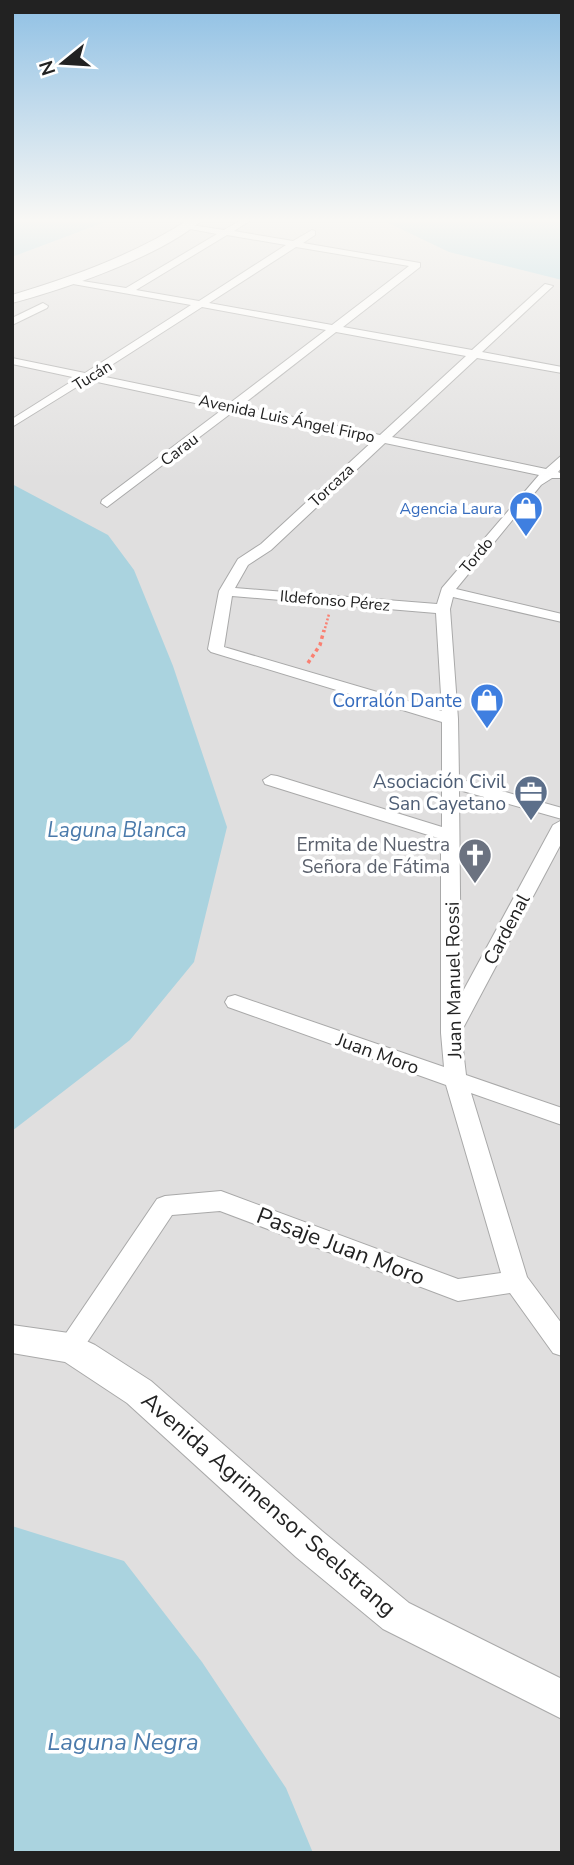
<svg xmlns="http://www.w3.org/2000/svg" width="574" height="1865" viewBox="0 0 574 1865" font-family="'Nunito Sans',sans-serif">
<rect width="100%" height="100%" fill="#f2efe9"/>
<!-- residential -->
<path fill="#e0dfdf" d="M116,218H562V1853H12V257Z"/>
<!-- water -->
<path fill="#aad3df" d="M12,218H116L12,257Z
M378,218H562V280L449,252Z
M12,484L108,535L134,570L173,666L227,827L194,962L130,1040L12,1131Z
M12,1526L124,1561L202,1662L286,1788L313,1853H12Z"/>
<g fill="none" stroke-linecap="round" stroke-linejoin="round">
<!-- minor casing -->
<g stroke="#a9a9a9" stroke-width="2">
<path id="minor" d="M244,218H254L234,231L293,241L312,230L315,231V235L303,243L420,263V267L343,327L472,350L545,284L553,286L482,352L562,367V373L477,358L392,437L546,469L562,455V467L558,472L562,474L560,478H552L541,485L456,589L562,614V622L453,597L450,609L458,719L459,779L562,808V819L459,790L461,995L553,825L562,820V842L461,1032L466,1075L562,1108V1125L471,1093L527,1277L562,1324V1356L553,1353L510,1293L458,1301L220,1211L172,1215L78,1356L69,1359L60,1356L56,1348L157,1199L165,1196L221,1191L458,1279L501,1273L446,1085L228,1007L225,1002L228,997L235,995L444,1067L441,1033V839L265,784L263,780L271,775L277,776L442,827V722L211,652L208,649L219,591L238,559L261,544L374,440L234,411L107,507L101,503L102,500L223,409L88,380L12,427V419L77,378L12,364V358L85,373L191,305L73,284L68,281L70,279L126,288L217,234L185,228V224L224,230ZM227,235L286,245L199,301L136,290ZM296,247L409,266L332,325L209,303ZM202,307L326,330L230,403L96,375ZM336,332L466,356L380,435L241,406ZM385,443L539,475L442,588L437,604L235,588L248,565L271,550ZM232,596L436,613L442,711L224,647Z
M43,303L48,306L47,308L12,325V318Z"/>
</g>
<!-- tertiary casing -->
<g stroke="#a9a9a9" stroke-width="2">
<path id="tertiary" d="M191,218H204C165,255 65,289 12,303V295C75,276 136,254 191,218Z
M12,1325L69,1333L95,1345L151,1381L322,1531L409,1603L562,1679V1719L383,1629L296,1557L127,1403L65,1362L12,1353Z"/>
</g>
<!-- path-far1 -->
<path stroke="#fa8072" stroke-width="2.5" stroke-dasharray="2 2" stroke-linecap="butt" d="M324,632L329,614"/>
<!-- path -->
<path stroke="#fa8072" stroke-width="3.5" stroke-dasharray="3.5 3.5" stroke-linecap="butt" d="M308,663L320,645L324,630"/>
<!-- minor -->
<use href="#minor" fill="#fff" fill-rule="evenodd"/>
<!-- tertiary -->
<use href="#tertiary" fill="#fff" fill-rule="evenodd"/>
</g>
<!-- sky -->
<linearGradient id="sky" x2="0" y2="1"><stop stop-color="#8fc0e4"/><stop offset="0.46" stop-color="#f9f8f5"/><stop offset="1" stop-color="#f9f8f5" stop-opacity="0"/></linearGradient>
<rect width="574" height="479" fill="url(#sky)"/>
<!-- icons -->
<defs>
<g id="shop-pin" transform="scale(1.75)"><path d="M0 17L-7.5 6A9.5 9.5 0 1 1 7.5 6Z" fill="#3f7fe0" stroke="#fff"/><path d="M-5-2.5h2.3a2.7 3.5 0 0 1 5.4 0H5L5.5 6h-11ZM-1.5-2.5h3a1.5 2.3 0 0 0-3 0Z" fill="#fff"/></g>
<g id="office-pin" transform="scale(1.75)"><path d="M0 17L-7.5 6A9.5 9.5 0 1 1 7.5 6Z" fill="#5c6f8a" stroke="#fff"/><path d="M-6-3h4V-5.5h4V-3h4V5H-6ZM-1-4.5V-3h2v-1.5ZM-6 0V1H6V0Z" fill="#fff"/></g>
<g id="church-pin" transform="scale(1.75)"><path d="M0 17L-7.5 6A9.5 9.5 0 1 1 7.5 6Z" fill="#6b7280" stroke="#fff"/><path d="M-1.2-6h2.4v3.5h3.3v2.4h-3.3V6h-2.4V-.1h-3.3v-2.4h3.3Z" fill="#fff"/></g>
</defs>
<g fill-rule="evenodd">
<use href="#shop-pin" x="526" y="508"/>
<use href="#shop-pin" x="487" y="700"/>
<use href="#office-pin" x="531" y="792"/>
<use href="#church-pin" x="475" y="855"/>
</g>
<g text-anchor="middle" stroke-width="7" stroke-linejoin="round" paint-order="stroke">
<!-- far-street labels -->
<g font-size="16" fill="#222" stroke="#fff">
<text transform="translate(92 375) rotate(-32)" y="6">Tucán</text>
<text transform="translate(287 418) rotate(12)" y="6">Avenida Luis Ángel Firpo</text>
<text transform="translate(179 449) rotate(-37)" y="6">Carau</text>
<text transform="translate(331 485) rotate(-43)" y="6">Torcaza</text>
<text transform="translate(476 555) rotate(-50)" y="6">Tordo</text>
<text transform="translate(335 600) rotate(5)" y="6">Ildefonso Pérez</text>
</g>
<!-- far-shop labels -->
<g font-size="16" fill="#366cbe" stroke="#fff" text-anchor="end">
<text x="502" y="514">Agencia Laura</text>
</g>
<!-- shop labels -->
<g font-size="19" fill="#366cbe" stroke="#fff" text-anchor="end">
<text x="462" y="707">Corralón Dante</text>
</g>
<!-- service labels -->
<g font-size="19" fill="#4e5e75" stroke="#fff" text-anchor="end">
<text x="506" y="788">Asociación Civil<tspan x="506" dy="22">San Cayetano</tspan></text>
</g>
<!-- worship labels -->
<g font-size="19" fill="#5b616d" stroke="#fff" text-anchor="end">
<text x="450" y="851">Ermita de Nuestra<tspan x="450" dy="22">Señora de Fátima</tspan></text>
</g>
<!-- street labels -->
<g font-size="19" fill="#222" stroke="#fff">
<text transform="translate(506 929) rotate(-62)" y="7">Cardenal</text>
<text transform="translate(453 980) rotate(-91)" y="7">Juan Manuel Rossi</text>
<text transform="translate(378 1053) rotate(20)" y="7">Juan Moro</text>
</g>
<!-- water labels -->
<g font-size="21" font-style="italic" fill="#4a7aab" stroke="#fff">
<text x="117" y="837">Laguna Blanca</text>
</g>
<!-- near-street labels -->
<g font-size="23" fill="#222" stroke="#fff">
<text transform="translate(341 1246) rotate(21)" y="8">Pasaje Juan Moro</text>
<text transform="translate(269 1504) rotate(41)" y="8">Avenida Agrimensor Seelstrang</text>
</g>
<!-- near-water labels -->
<g font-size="24" font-style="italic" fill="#4a7aab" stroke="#fff">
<text x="123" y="1750">Laguna Negra</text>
</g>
</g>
<!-- border -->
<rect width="574" height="1865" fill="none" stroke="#222222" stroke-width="28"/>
<!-- north arrow -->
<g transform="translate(63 63) rotate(252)" stroke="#ffffff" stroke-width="5" paint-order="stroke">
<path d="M0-5L12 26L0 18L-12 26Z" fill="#222222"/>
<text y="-10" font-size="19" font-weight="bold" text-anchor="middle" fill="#222222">N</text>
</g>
</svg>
